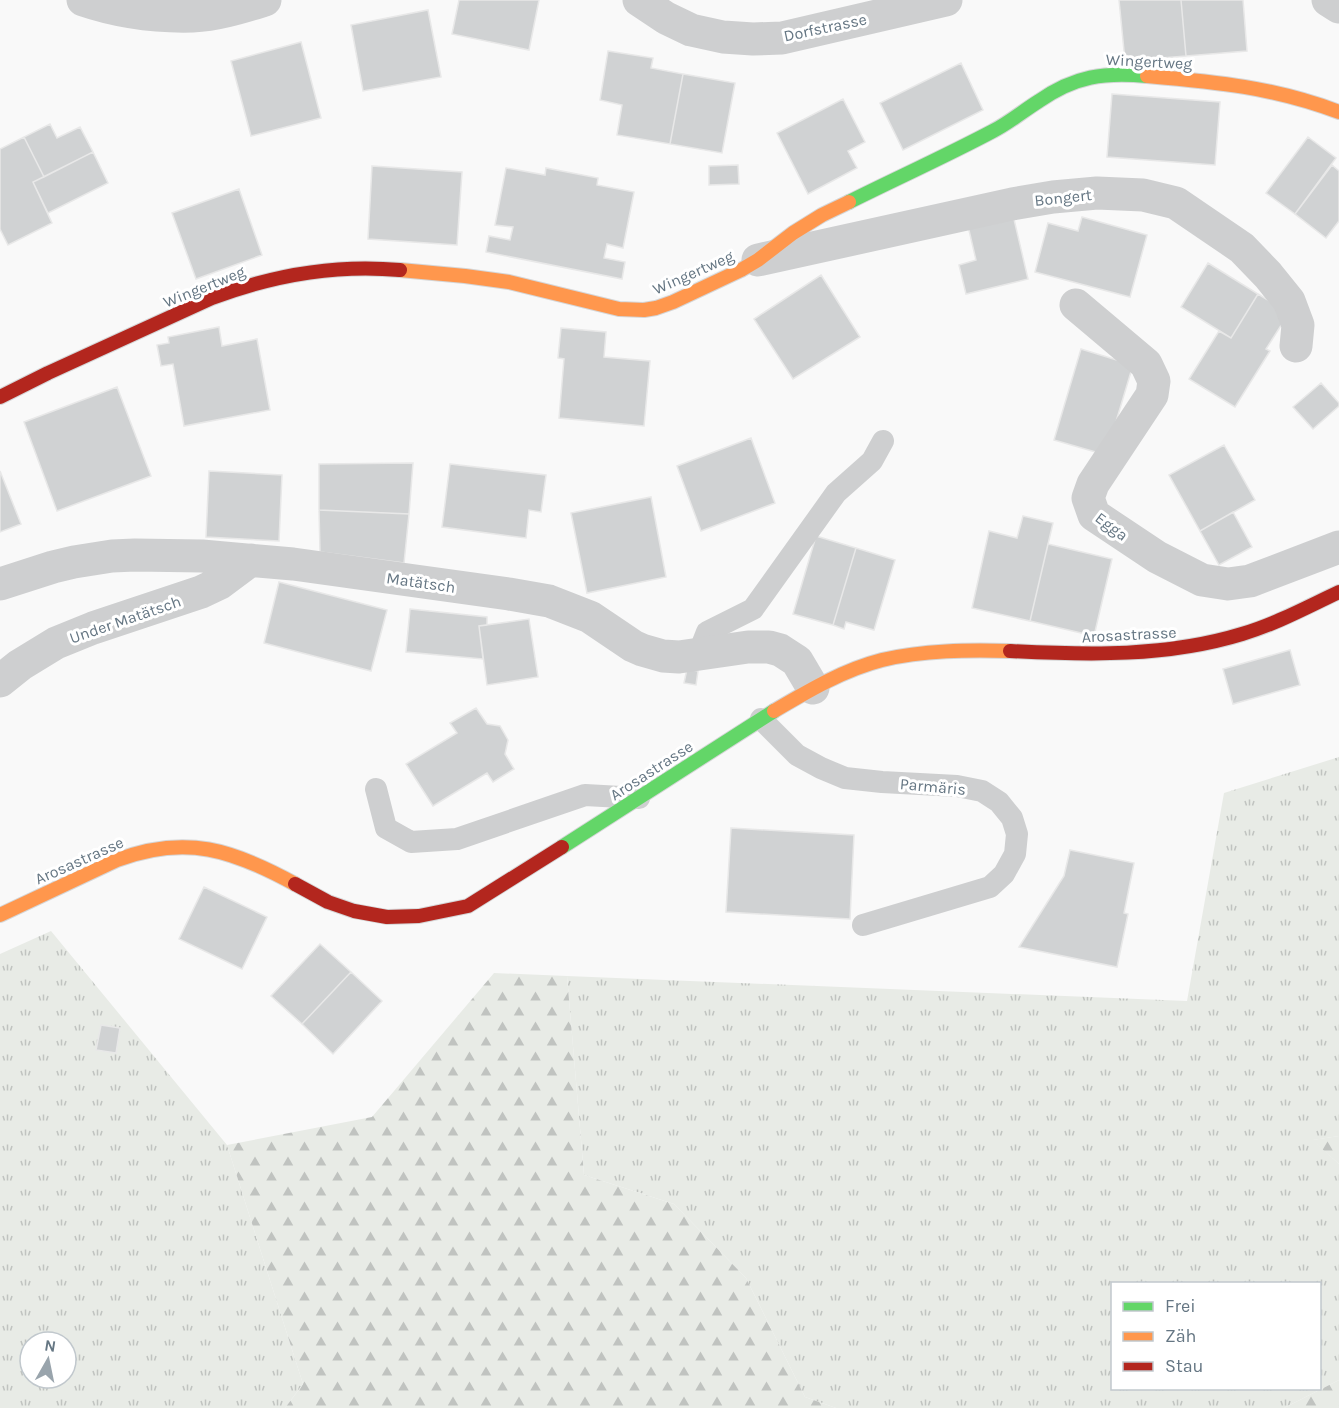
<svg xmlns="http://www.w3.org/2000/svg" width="1339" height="1408" viewBox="0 0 1339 1408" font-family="Karla,sans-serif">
<defs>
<pattern id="grass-tufts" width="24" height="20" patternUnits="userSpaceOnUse" patternTransform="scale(1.5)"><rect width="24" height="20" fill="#e8ebe6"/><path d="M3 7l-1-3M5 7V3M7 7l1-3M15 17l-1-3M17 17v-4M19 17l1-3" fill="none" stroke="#c0c3c0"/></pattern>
<pattern id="forest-firs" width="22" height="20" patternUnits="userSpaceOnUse" patternTransform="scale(1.5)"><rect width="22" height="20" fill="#e8ebe6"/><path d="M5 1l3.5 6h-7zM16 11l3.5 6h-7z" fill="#c0c3c0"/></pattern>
</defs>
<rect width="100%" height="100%" fill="#f9f9f9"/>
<!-- grass -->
<path fill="url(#grass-tufts)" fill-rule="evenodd" d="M1339,757V1136L1313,1140L1339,1164V1380L1284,1408H836L805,1397L746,1278L674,1204L584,1175L567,976L1187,1001L1224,793ZM1112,1284H1320V1388H1112Z
M51,931L227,1145L303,1384L285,1408H0V954ZM30,1342H66V1378H30Z"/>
<!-- forest -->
<path fill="url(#forest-firs)" d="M494,973L567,976L584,1175L674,1204L746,1278L805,1397L836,1408H285L303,1384L227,1145L372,1117Z
M1339,1136V1164L1312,1140Z
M1339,1380V1408H1284Z"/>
<!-- building -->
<path fill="#d0d2d3" stroke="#e8e8e8" stroke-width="1.5" d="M459,0H539L529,50L452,34Z
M1119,0H1181L1186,56L1125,61Z
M1181,0H1243L1247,51L1186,56Z
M428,10L441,77L363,91L351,25Z
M301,42L321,118L251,136L231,61Z
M608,51L653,58L651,68L683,74L670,144L617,135L622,105L600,100Z
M961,63L983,110L903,150L880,103Z
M683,74L735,83L722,153L670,144Z
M1112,94L1220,102L1215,165L1107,157Z
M843,99L865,142L848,151L857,168L808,194L777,133Z
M50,124L57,138L80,127L93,152L44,177L24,137Z
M24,137L44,177L33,182L52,223L8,245L0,229V149Z
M1308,137L1336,158L1295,214L1266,193Z
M93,152L108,183L48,213L33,182Z
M738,165L739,184L709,185V166Z
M1332,165L1339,171V221L1326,238L1295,214Z
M372,166L462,172L457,245L368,239Z
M506,168L545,175L546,168L598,178L597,185L634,192L623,248L607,244L604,258L625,262L622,279L486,252L489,236L510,240L513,227L495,225Z
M239,189L262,255L196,279L172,213Z
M1013,215L1028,279L966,294L959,265L976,260L968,226Z
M1082,217L1147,235L1130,297L1035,272L1048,223L1078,231Z
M1208,263L1258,294L1231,338L1181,307Z
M821,275L860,337L793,379L754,319Z
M1258,294L1289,313L1266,349L1270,351L1235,407L1189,379L1219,331L1231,338Z
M219,327L222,346L257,339L270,410L184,426L173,364L161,366L157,345L169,343L168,337Z
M561,328L606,332L604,357L650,361L644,426L559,418L564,359L558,358Z
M1081,349L1133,365L1106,455L1054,440Z
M1321,383L1339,403V406L1313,429L1293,407Z
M117,387L151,476L57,511L24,422Z
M751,438L775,503L701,531L677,466Z
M1224,445L1255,500L1200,531L1169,475Z
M413,463L409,514L319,510V464Z
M450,464L546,475L541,512L529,510L526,538L442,527Z
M0,471L21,524L0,532Z
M209,471L282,475L279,541L206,537Z
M651,497L666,577L587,593L571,513Z
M319,510L409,514L404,563L320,552Z
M1233,512L1252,547L1219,565L1200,531Z
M1023,516L1053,523L1030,621L972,608L989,531L1017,538Z
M816,536L856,548L833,625L793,614Z
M1048,544L1112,559L1094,636L1030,621Z
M856,548L895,560L874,630L846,622L844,629L833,625Z
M279,582L387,610L371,671L264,643Z
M410,609L487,617V625L479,626L483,659L406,652Z
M529,619L538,677L487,685L479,626Z
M1290,650L1300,685L1233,704L1223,669Z
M687,669L698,671L696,685L684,683Z
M476,708L487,724L500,726L508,740L505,754L514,769L493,782L487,773L433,806L406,764L457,733L450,723Z
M731,828L854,835L850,919L726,912Z
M1070,850L1134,863L1124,913L1128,914L1117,967L1019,947L1064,876Z
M204,887L267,917L242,969L179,939Z
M320,944L351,972L302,1024L271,996Z
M351,972L382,1001L333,1054L302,1024Z
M101,1025L120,1028L116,1053L96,1050Z"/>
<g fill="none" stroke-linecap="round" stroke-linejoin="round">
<!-- fast casing -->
<g stroke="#d5d6d7" stroke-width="16">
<path id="fast" d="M849,202C897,178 946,156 993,131C1009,123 1023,111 1039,101C1075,76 1104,72 1147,76
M562,847L774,711"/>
</g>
<!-- slow casing -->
<g stroke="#d5d6d7" stroke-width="16">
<path id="slow" d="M1147,76C1216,82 1273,87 1339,112
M400,270L465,276L509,282L619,309L644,310L656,308L673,302L741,270L758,260L793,233L822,215L849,202
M774,711C808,691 843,670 882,660C924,650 968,650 1010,651
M0,915L117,860C186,834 233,850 295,884"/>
</g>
<!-- jam casing -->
<g stroke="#d5d6d7" stroke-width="16">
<path id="jam" d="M0,397L48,373L212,298C273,275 335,264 400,270
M1010,651C1088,655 1167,657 1242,634C1276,624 1307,607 1339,592
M295,884L328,902L354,911L387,917L419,916L468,906L562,847"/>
</g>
<!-- lane -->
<path stroke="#cecfd0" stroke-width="22" d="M698,655L707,632L753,609L836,493L872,461L883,441
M761,719L797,755L821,768L845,778L882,782L957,786L982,791L999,802L1012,818L1017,834L1015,854L1004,874L990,887L863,925
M376,789L386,828L411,842L457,839L585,795L639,798"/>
<!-- street -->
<path stroke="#cecfd0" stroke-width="33" d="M83,0C118,12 156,17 193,16C217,15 242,7 265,0
M639,0L666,18L691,30L723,37L753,39L782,38L946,0
M1328,0L1339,7
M758,260L1012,204L1053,197L1097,193L1143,195L1176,203L1242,248L1268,275L1289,301L1298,325L1296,346
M1076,305L1146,364L1154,381L1152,395L1093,484L1088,498L1094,515L1157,557L1202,580L1228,584L1250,581L1339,547
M0,584L53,567L74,562L112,556L135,555L202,556L293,564L509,594L549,601L590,617L633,646L642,650L663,656L679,657L748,647H769L780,650L797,661L813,688
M0,681L20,665L56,643L93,628L201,592L220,583L251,560"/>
<!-- fast -->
<use href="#fast" stroke="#63d668" stroke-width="14"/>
<!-- slow -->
<use href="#slow" stroke="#ff974d" stroke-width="14"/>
<!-- jam -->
<use href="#jam" stroke="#b3261e" stroke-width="14"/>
</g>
<g text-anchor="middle" stroke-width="6" stroke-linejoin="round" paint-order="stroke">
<!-- street labels -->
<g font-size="16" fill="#657683" stroke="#fff">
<text transform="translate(825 27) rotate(-12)" y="6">Dorfstrasse</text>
<text transform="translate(1149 61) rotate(3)" y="6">Wingertweg</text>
<text transform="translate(1063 197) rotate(-6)" y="6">Bongert</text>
<text transform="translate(693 272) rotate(-24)" y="6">Wingertweg</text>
<text transform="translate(204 286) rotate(-22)" y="6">Wingertweg</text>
<text transform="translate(1112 526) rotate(37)" y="6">Egga</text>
<text transform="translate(421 582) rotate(8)" y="6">Matätsch</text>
<text transform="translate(125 619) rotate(-19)" y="6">Under Matätsch</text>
<text transform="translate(1129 634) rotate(-3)" y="6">Arosastrasse</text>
<text transform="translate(651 770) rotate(-33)" y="6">Arosastrasse</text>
<text transform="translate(933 786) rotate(5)" y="6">Parmäris</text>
<text transform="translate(79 860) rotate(-24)" y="6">Arosastrasse</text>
</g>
</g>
<!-- legend -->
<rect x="1111" y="1282" width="210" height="108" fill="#ffffff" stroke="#c1c8cd" stroke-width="1.5"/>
<rect x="1123" y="1302" width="30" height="9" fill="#63d668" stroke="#c1c8cd" stroke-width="1.5"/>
<text x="1165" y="1312" font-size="18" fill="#657683">Frei</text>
<rect x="1123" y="1332" width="30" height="9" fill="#ff974d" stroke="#c1c8cd" stroke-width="1.5"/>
<text x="1165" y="1342" font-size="18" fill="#657683">Zäh</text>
<rect x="1123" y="1362" width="30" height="9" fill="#b3261e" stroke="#c1c8cd" stroke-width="1.5"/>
<text x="1165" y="1372" font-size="18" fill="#657683">Stau</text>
<!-- north arrow -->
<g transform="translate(48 1360) rotate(9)"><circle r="28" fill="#ffffff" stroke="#c1c8cd" stroke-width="1.5"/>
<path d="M0-4.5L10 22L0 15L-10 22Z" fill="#99a4ac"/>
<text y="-9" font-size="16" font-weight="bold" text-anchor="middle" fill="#657683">N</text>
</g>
</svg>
